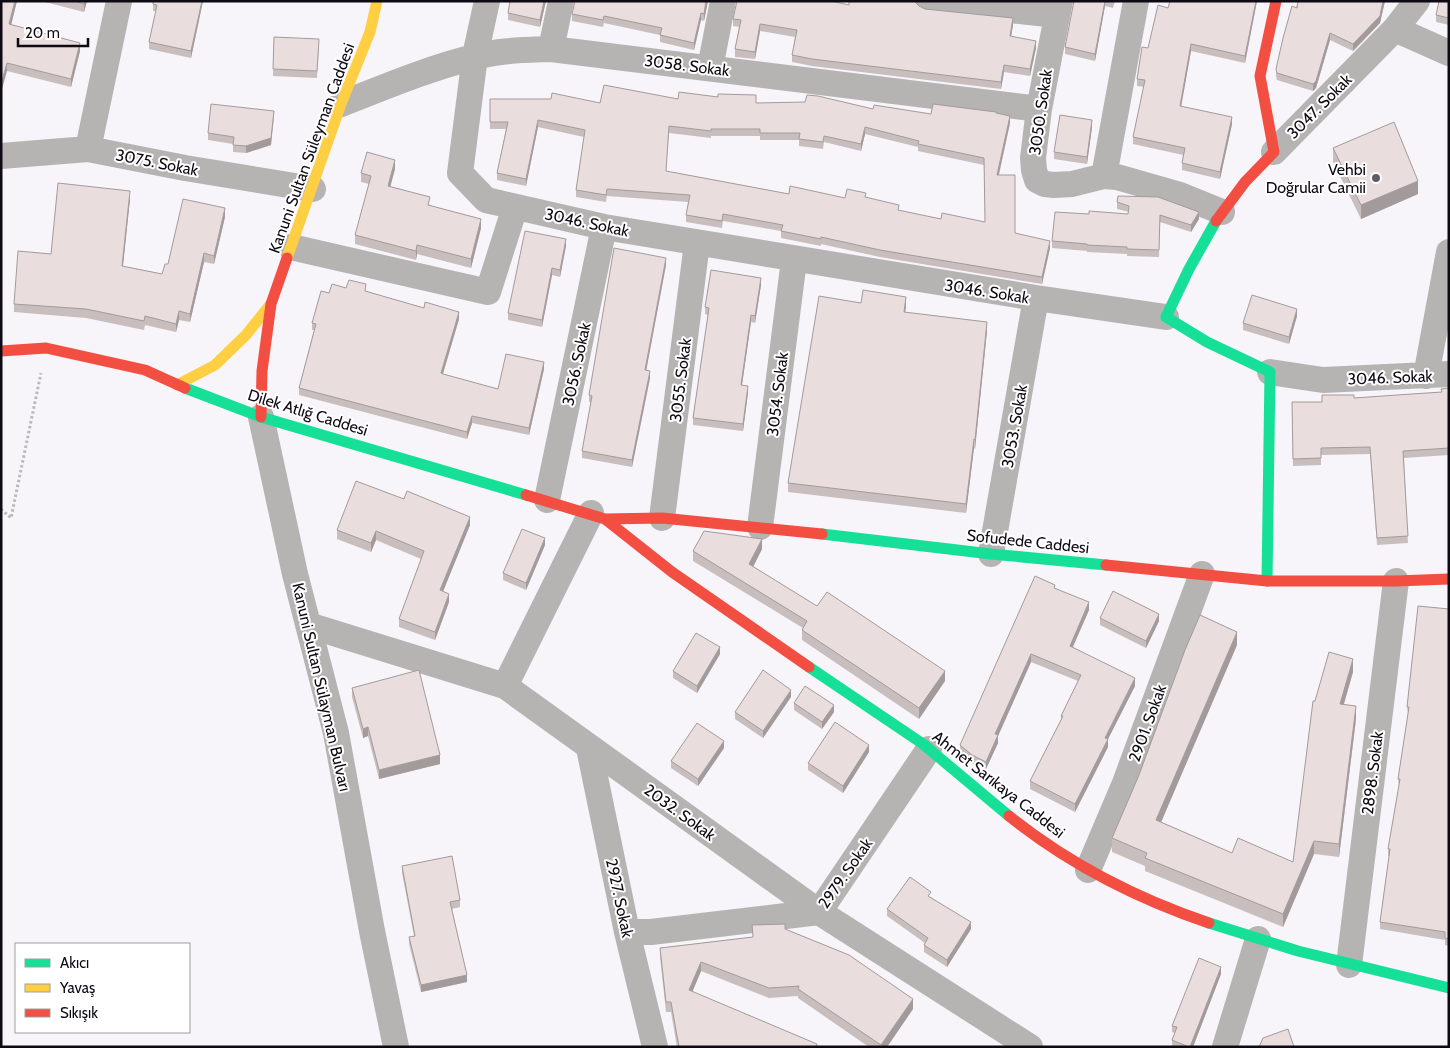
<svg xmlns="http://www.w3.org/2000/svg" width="1450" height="1048" viewBox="0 0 1450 1048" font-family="Cabin,sans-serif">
<rect width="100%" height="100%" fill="#f7f4fa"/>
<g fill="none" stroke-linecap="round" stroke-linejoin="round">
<!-- path -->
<path stroke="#bbb8b9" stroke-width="3" stroke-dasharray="2.5 2.5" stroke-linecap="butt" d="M1,509L11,518L41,373"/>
<!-- street -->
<path stroke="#b6b3b3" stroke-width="26" d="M487,1L475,56L460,173L486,200L604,227L1036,298L1166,317
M927,1L1057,15
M1060,1L1039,109L1033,158L1034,170L1037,180L1045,184L1054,185L1072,184L1104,176L1117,177L1180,195L1222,212
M1395,29L1449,53
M551,49L561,1
M710,68L723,1
M341,104C385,87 429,68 475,57C499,50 526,50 551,49L1039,109
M88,149L119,1
M1274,152L1395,29L1417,1
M1,156L88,149L185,168L313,189
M1104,176L1136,1
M291,247L488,292L515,207
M1270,372L1323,380L1449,374
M1426,376L1449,252
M261,417L295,574L336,733L372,931L396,1047
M547,500L604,227
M662,518L697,243
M760,527L794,260
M991,554L1036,298
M308,625L505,686L819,912L1030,1047
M505,686L591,513
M589,748L627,932L655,1047
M1088,870L1125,783L1202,574
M627,932H651L819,912L929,749
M1349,965L1396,581
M1225,1047L1258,939"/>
<!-- fast -->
<path stroke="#16e098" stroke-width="11" d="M1216,221L1189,269L1166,317L1207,342L1270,372L1267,581
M185,388L261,417L526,495
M822,534L991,554L1106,565
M809,667L923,744L1009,816
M1209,923L1298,951L1449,988"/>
<!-- slow -->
<path stroke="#ffcf43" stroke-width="11" d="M287,258L341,104L370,32L377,1
M177,385L215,365L246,335L270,305"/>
<!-- jam -->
<path stroke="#f24e42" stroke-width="11" d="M1216,221L1245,182L1274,152L1260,76L1276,1
M1,351L46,348L145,370L185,388
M261,417L262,371L271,304L287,258
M526,495L605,519L662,518L822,534
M605,519L672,572L809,667
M1106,565L1267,581H1396L1449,579
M1009,816C1069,864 1138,899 1209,923"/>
</g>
<!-- wall -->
<path fill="#c8bebe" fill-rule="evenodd" d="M1,1H17L11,25L80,51L71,87L7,71Z
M41,1H87L84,12Z
M203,1L191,58L149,49V42L156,11H153V4Z
M510,1H546L540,27L508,20V13Z
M575,1H708L704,21L701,20L694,50L660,42V35L604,23L603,27L572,21V14Z
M1074,1H1115L1113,8L1105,6L1095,61L1065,54V47Z
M1170,1H1257L1245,63L1191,51L1181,106L1232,124L1220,179L1182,170V163L1183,155L1133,144V137L1144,87L1137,86V79L1148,48L1168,8Z
M1298,1H1385L1380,23L1353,51L1330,40L1316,88L1313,91L1277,80L1276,76V69Z
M1449,1V25L1436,22V15Z
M849,5L919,6L925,9L1013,25L1011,37L1036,48L1030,76L1004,72L1001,89L812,66L792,62V55L795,37L760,31L755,59L735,57V49L739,27L733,26V19Z
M274,37L319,46L317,78L273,76Z
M490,99L600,103L678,99L873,109L931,114L996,113L1010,123L999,175L1015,233L1050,248L1042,284L880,257L821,244V246L781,238V231L723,221L722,228L686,222V215L688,202L607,196L606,202L576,197V190L584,137L538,127L526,186L497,180V173L506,129H490ZM669,133L711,138V136H760V140H799V146L823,149L824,142L861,151L865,134L918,147V151L984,165L985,222L941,219L899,211L866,197L845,198L789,194L666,171Z
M274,118L271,145L246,153L233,152V144L208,140V133Z
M1092,127L1087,164L1054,159V152Z
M1333,148L1418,194L1361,219L1333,162Z
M395,169L390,187L481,228L471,268L417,254L416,260L355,244V235L369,184L361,182V173Z
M130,199L123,266L162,274L168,264L225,217L214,264L204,262L190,322L179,320L176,332L145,325L144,330L86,318L14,312V304L51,254Z
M1117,202L1199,219L1191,232L1160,222L1159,257L1127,256V254L1087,252V251L1052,248V241L1089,214H1128L1129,212L1117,209Z
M566,246L560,277L552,275L542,327L508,320V313Z
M666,265L646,370L650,378L632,467L582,458V451L591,402H589V395Z
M761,285L755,323L751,322L742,385L748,393L743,431L693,425V418L708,315L705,314V307Z
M346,288L366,291L459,319L443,374L498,389L544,369L529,435L472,423L467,439L299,395V388L314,330H312V323L329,293Z
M861,303L906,306L905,313L987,331L975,449L974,448L966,513L788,492V483Z
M1297,316L1289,344L1243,330V323Z
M1449,388V457V455L1404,458L1408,543L1377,545L1370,454L1321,455V465L1293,466L1292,402H1322L1354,398L1442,392Z
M470,525L443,591L449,602L435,640L399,627V619L421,559L376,540L371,552L337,539V530Z
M545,545L526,590L503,580V573Z
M762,549L753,567L817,606L945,681L919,719L802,640V630L803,628L693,561V551Z
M1055,588L1089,610L1073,647L1135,686L1108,739V747L1075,812L1030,789V781L1061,720V716L1078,681L1031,662L998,736V743L986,769L972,763L960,753V745Z
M1449,609V946L1445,945V940L1380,929V922L1389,856H1388V849L1399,786L1398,779L1408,714L1407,707Z
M1100,618L1159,621L1146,648L1100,625Z
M1237,645L1161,822L1232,853L1293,862L1315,701L1353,672L1344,704L1356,719L1339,857L1314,854L1283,927L1145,871V866L1112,852V838Z
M720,654L697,693L673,678V671Z
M352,688L440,764L379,779L368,736L363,738L352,697Z
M791,697L763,738L735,719V712Z
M794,703L834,712L822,729L794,710Z
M724,748L698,786L671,768V761Z
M869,752L843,793L808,770V763Z
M402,866L460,900V907L452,909L467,982L421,992L409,944V937L414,936L402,873Z
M931,897L971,929L947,967L924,952V945L925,943L887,916V909Z
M785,929L913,1009L887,1047H869L798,998V996L769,998L701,971L692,992L817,1047H677L671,1012H666L660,957V948L752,937Z
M1221,974L1193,1047H1172V1040L1175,1033L1172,1032V1026Z"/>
<!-- shaded-wall -->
<path fill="#a39b9b" d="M15,1H17L9,33V24Z
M85,1H87L84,12V4Z
M202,1H203L191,58V51Z
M544,1H546L540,27V20Z
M706,1H708L704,21V14Z
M1105,1V6L1095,61V54Z
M1256,1H1257L1245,63V56Z
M1383,1H1385L1380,23L1353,51V44Z
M701,13V20L694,50V43Z
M1013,18V25L1010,43V36Z
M760,24V31L755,59V52Z
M1330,33V40L1316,88L1313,91V84Z
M1036,41V48L1030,76V69Z
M80,43V51L71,87V79Z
M1191,44V51L1180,113V106Z
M7,63V71L1,93V84Z
M1004,65V72L1001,89V82Z
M274,111L271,145L246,153V146Z
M1010,116V123L997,182V175Z
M1232,117V124L1220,179V172Z
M538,120V127L526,186V179Z
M1092,120V127L1087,164V157Z
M865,127V134L861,151V144Z
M395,160V169L388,195V186Z
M1418,181V194L1361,219V205Z
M130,191V199L122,275V266Z
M225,208V217L214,264V256Z
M1199,212V219L1191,232V225Z
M481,219V228L471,268V259Z
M566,239V246L560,277V270Z
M1050,241V248L1042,284V277Z
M417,245V254L416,260V251Z
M204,253V262L190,322V314Z
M666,258V265L645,377V370Z
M552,268V275L542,327V320Z
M761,278V285L755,323V316Z
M906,297V306L904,321V312Z
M1297,309V316L1289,344V337Z
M179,311V320L176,332V324Z
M459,312V319L441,380V373Z
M751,315V322L741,392V385Z
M987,322V331L975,449V440Z
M544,362V369L529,435V428Z
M650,371V378L632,467V460Z
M748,386V393L743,431V424Z
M472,416V423L467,439V432Z
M974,439V448L966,513V504Z
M470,517V525L440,599V590Z
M376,531V540L371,552V543Z
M545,538V545L526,590V583Z
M762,539V549L749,575V564Z
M449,594V602L435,640V632Z
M1089,602V610L1070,653V646Z
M1159,614V621L1146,648V641Z
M1237,632V645L1156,834V820Z
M720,647V654L697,693V686Z
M1031,654V662L998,736V743L986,769V762L995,734Z
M1353,659V672L1340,717V704Z
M945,671V681L919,719V708Z
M1135,678V686L1105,745V738Z
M791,690V697L763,738V731Z
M834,705V712L822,729V722Z
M1356,706V719L1339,857V844Z
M368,727V736L363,738V729Z
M1108,739V747L1075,812V804Z
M724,741V748L698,786V779Z
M869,745V752L843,793V786Z
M440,755V764L379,779V770Z
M1314,841V854L1283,927V914Z
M971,922V929L947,967V960Z
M701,962V971L689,1000V990Z
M1221,967V974L1193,1047H1190Z
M467,975V982L421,992V985Z
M913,999V1009L887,1047H881V1045Z"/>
<!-- building -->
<path fill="#e9dddd" stroke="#a39b9b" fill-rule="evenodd" d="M1,1H15L9,24L80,43L71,79L7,63L1,84Z
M75,1H85L84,4Z
M153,1H202L191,51L149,42L157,5L153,4Z
M510,1H544L540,20L508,13Z
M575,1H706L704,14L701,13L694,43L660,35L662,28L604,16L603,20L572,14Z
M737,1H831L849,5V1H914L919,6L925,9L1013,18L1010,36L1036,41L1030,69L1004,65L1001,82L812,59L792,55L797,30L760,24L755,52L735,49L741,20L733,19Z
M1074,1H1105L1095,54L1065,47Z
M1170,1H1256L1245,56L1191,44L1180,106L1232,117L1220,172L1182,163L1185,148L1133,137L1145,80L1137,79L1142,47L1148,48L1158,5L1168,8Z
M1298,1H1383L1380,16L1353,44L1330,33L1316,81L1313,84L1277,73L1276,69L1283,38L1292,6L1297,8Z
M1439,1H1449V18L1436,15Z
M274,37L319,39L317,71L273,69Z
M604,85L678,99L679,92L718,97V94L756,95V103L805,102L807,95L818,96L873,109L874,105L931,114L933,104L996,112V113L1010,116L997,175H1015V233L1050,241L1042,277L880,250L821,237V239L781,231L783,225L723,214L722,221L686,215L690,195L607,189L606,195L576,190L585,130L538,120L526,179L497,173L508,122H490V99H551L552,93L600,103ZM669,126L711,131V129H760V133H800L799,139L823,142L824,136L861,144L865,127L919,141L918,144L984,158L985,222L942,213L941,219L898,210L899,205L865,197L866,193L847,189L845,198L790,186L789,194L666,171Z
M211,104L274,111L271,138L246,146L233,145L234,137L208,133Z
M1060,115L1092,120L1087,157L1054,152Z
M1394,122L1418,181L1361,205L1333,148Z
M367,152L395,160L388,186L430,197L428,205L481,219L471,259L417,245L416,251L355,235L371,176L361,173Z
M58,183L130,191L122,266L162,274L165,264H168L183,199L225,208L214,256L204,253L190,314L179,311L176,324L145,316L144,321L86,309L14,304L18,251L51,254Z
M1118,196L1158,197L1199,212L1191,225L1160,215L1159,250L1127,249V247L1087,245V244L1052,241L1055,212L1089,214V211L1128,214L1129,206L1117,202Z
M525,231L566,239L560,270L552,268L542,320L508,313Z
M614,248L666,258L645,370L650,371L632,460L582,451L592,396L589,395Z
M711,270L761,278L755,316L751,315L741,385L748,386L743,424L693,418L709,308L705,307Z
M349,280L366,284L365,291L424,308L425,302L459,312L441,373L443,374L498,389L506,354L544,362L529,428L472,416L467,432L299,388L316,324L312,323L321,291L329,293L332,284L346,288Z
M863,290L906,297L904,312L987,322L975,440L974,439L966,504L788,483L819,296L861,303Z
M1252,295L1297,309L1289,337L1243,323Z
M1449,388V450V448L1403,451L1408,536L1377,538L1370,447L1321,448V458L1293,459L1292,402H1322V395H1354V398L1397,395L1442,392L1441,389Z
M356,481L404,499L407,491L470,517L440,590L449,594L435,632L399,619L424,551L376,531L371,543L337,530Z
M522,529L545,538L526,583L503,573Z
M704,531L762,539L749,564L817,606L827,592L945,671L919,708L802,630L807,621L693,551Z
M1035,576L1055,585L1054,588L1089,602L1070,646L1135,678L1105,738L1108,739L1075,804L1030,781L1063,716H1061L1081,675L1031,654L995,734L998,735L986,762L972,755L960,745Z
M1113,591L1159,614L1146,641L1100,618Z
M1418,606L1449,609V939L1445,938V932L1380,922L1390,849H1388L1400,779H1398L1409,707H1407Z
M1200,615L1237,632L1156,820L1232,853L1238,838L1293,862L1313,701H1315L1329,652L1353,659L1340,704L1356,706L1339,844L1314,841L1283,914L1145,858L1147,853L1112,838L1139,775L1185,650Z
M696,633L720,647L697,686L673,671Z
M419,670L440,755L379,770L368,727L363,729L352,688Z
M763,670L791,690L763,731L735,712Z
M805,686L834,705L822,722L794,703Z
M835,722L869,745L843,786L808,763Z
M697,723L724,741L698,779L671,761Z
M452,856L460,900L450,902L467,975L421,985L409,937L415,936L402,866Z
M910,877L931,892L928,896L971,922L947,960L924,945L928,938L887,909Z
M785,924V929L849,955L913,999L881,1045L798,989L799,986L769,988L701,962L689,990L817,1044L816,1047H679L671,1002H666L660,948L753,937L752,925Z
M1199,958L1221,967L1190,1047H1189L1172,1040L1177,1027L1172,1026Z
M1288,1029L1294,1047H1259L1263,1038Z"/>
<!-- markers -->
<circle fill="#605c64" stroke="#fff" stroke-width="2" cx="1376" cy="178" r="5"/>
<g text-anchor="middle" stroke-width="4" stroke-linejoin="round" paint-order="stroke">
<!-- street labels -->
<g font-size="16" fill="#0e0a13" stroke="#fff">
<text transform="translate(687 65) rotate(7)" y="6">3058. Sokak</text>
<text transform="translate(1319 106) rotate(-45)" y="6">3047. Sokak</text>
<text transform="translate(1040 112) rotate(-82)" y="6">3050. Sokak</text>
<text transform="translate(311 148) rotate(-70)" y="6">Kanuni Sultan Süleyman Caddesi</text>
<text transform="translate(157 162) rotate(11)" y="6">3075. Sokak</text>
<text transform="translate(587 222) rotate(12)" y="6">3046. Sokak</text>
<text transform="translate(987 291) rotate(9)" y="6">3046. Sokak</text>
<text transform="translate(576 364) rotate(-78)" y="6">3056. Sokak</text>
<text transform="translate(1390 377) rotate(-2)" y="6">3046. Sokak</text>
<text transform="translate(680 380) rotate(-83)" y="6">3055. Sokak</text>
<text transform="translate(777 394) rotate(-83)" y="6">3054. Sokak</text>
<text transform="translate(308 412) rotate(17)" y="6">Dilek Atlığ Caddesi</text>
<text transform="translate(1014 426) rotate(-80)" y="6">3053. Sokak</text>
<text transform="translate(1028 541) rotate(6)" y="6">Sofudede Caddesi</text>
<text transform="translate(322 687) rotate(77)" y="6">Kanuni Sultan Sülayman Bulvarı</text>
<text transform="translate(1147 723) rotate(-70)" y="6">2901. Sokak</text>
<text transform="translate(1372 773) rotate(-83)" y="6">2898. Sokak</text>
<text transform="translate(999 784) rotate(38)" y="6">Ahmet Sarıkaya Caddesi</text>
<text transform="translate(680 812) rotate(36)" y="6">2032. Sokak</text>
<text transform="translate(845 873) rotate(-55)" y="6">2979. Sokak</text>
<text transform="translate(620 898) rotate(78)" y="6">2927. Sokak</text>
</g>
<!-- poi labels -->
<g font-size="16" fill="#0e0a13" stroke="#fff" text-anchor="end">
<text x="1366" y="175">Vehbi<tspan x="1366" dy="18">Doğrular Camii</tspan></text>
</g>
</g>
<!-- border -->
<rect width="1450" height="1048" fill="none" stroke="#0e0a13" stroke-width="5"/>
<!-- legend -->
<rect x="15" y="943" width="175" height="90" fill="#ffffff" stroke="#9f9da1"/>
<rect x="25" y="959" width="25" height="8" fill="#16e098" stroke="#9f9da1"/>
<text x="60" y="968" font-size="15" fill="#0e0a13">Akıcı</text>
<rect x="25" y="984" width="25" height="8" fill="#ffcf43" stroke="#9f9da1"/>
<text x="60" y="993" font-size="15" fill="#0e0a13">Yavaş</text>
<rect x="25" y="1009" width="25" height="8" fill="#f24e42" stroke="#9f9da1"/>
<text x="60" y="1018" font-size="15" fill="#0e0a13">Sıkışık</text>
<!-- scale -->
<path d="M18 38v8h70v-8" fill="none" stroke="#0e0a13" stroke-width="2.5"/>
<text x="25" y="38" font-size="15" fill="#0e0a13" stroke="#ffffff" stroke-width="4" paint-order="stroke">20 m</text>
</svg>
